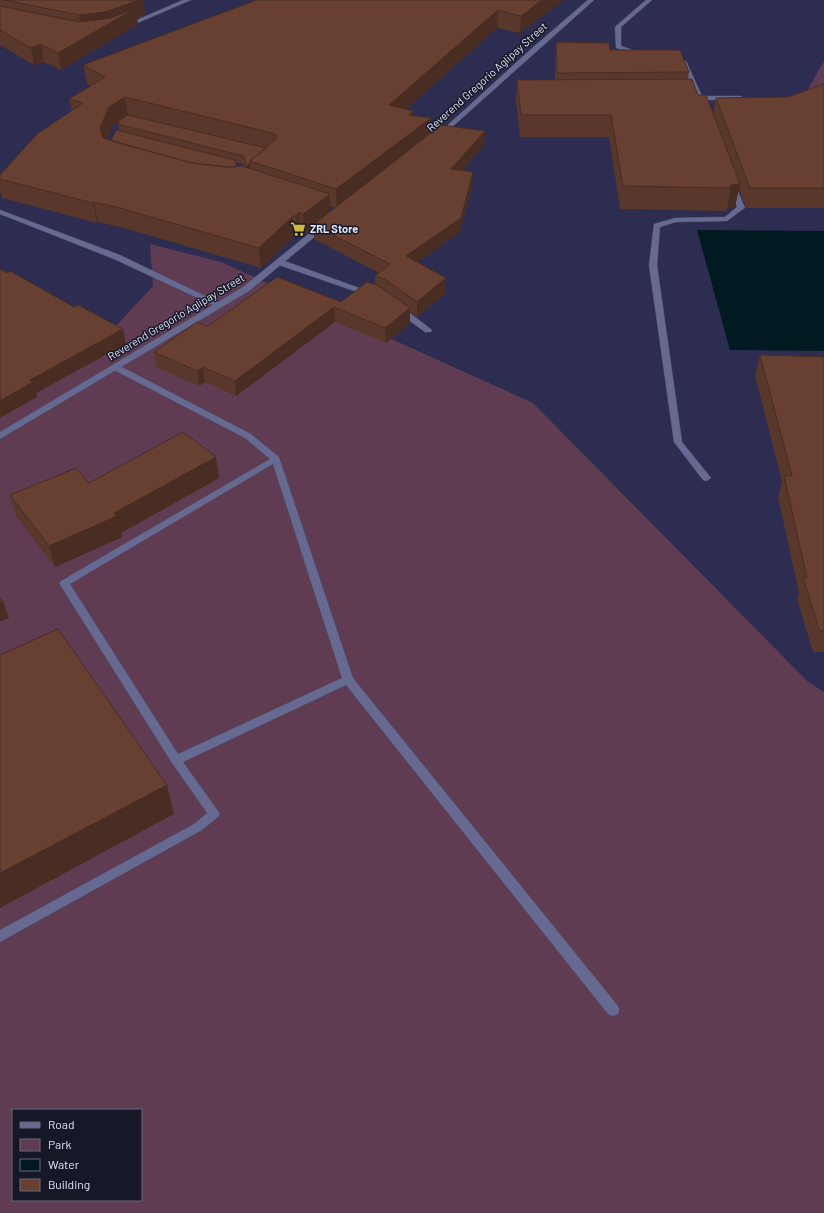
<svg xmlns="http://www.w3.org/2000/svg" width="824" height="1213" viewBox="0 0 824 1213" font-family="Barlow,sans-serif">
<rect width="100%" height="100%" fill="#2c2d50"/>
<!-- green -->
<path fill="#5f3c52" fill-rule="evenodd" d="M824,61V94L808,89Z
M150,244L221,262L533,403L807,681L824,692V1213H0V414L115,327L153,286ZM13,1110H141V1200H13Z"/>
<!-- water -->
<path fill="#011921" d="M697,230L824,231V351L730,350Z"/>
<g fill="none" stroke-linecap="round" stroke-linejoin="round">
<!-- service casing -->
<g stroke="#4a4a68" stroke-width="1">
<path id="service" d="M646,0H652L621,27V46L642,53L639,55L616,48L615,27Z
M681,60L686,61L702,96H741L744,98L741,100H704L707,107L702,108L698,100L692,98L696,96L680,61Z
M733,184L736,186L745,208L743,209L727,221L676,222L660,227L657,265L682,442L711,478L706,481L703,480L674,442L649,265L654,224L675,218L725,217L737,207L730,186Z
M0,210L120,255L224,305L220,307H217L114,259L0,214Z
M276,260H282L373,293L372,295H366L276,264Z
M396,307H402L432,330L431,332H425L396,311Z
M112,365H118L251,434L279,457L353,678L618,1006L619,1010L618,1014L613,1016L608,1014L346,685L183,762L218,811L220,814L218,817L202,830L0,942V930L194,824L207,813L172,763L59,583L61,581L270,459L245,438L112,369L111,367ZM273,464L342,678L178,754L70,584Z"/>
</g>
<!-- minor casing -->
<g stroke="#4a4a68" stroke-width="1">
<path id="minor" d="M183,0H191L128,27L123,26Z"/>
</g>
<!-- tertiary casing -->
<g stroke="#4a4a68" stroke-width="1">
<path id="tertiary" d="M588,0H594L442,136H438V134L531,49Z
M322,223H325L329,225L249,291L0,439V432L243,287Z"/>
</g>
<!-- service -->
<use href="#service" fill="#666990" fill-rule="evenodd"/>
<!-- minor -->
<use href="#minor" fill="#666990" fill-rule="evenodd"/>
<!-- tertiary -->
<use href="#tertiary" fill="#666990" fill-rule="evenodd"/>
</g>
<!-- wall -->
<path fill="#59372a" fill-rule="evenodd" d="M0,0H143L145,15L137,18L138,24L61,70L44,62L34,65L0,45Z
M257,0H563L520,33L497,28L406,109L413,111V115L431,132L485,131L484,145L462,170L472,186L460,232L418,262L446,278V293L417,317L410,312V323L386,343L335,322L236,396L205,382L199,386L156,367L154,352L208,326L341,302L375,285V276L379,273L314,239V227L305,234L300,232L297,236H295L261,268L124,228L98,222L97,223L2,198L0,191V175L72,111L69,99L91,86L87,84L83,65ZM119,122L118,124L119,131L111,141L107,139L112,126ZM235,162L243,164L244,167H236ZM330,206L335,208L330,211Z
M556,42L610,50L689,72L688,79L698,95L713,114L716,98L788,97L824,84V208H746L739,188L735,207L727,208L726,211L620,209L609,137H520L516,101L517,80H555V62Z
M760,355L824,357V652H813L797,599L799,593L778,497L782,481L755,376Z
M219,478L121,533L122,537L55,567L16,516L10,495L89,483Z"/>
<!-- shaded-wall -->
<path fill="#492d22" d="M139,0H143L145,15L137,18L138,24L61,70L58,53L82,31L79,15Z
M542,0H563L520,33L521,16Z
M498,10L497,28L389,124V105Z
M41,44L44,62L34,65L31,48Z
M125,97L128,116L112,126L104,147L100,128L109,107Z
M413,111V129L409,115Z
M431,118V137L337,209L336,189Z
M485,131L484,145L450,183L451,169Z
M250,163L251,171L248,174L247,166Z
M473,172L472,186L460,232L406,271V256Z
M740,184L735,207L727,208L731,188L730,185Z
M330,194V214L313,225L314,227L305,234L303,214Z
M94,202L98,222L97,223L93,203Z
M299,212L300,232L297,236L296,216Z
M293,216L295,236L261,268L259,248Z
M446,278V293L417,317V302Z
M334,307L335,322L236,396L235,381Z
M410,308V323L386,343L385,328Z
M123,329L126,344L36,393L37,397L0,418V401L30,380Z
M203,367L205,382L199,386L197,371Z
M216,457L219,478L121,533L122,537L55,567L49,546L114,513Z
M3,601L9,618L0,622V602Z
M167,785L174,814L0,908V873Z"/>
<!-- building -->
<path fill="#684031" stroke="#492d22" d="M4,0H139L105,12L79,15Z
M257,0H542L521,16L498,10L389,105L413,111L409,115L431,118L336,189L250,161L276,139V135L272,133L125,97L109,107L100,128L103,138L192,163L227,167L242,166L330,194L303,214L299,212L296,216H293L259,248L120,208L94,202L93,203L0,179V175L37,134L83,103L69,99L105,77L83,65Z
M0,6L79,22L111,18L136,8L58,53L41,44L31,48L0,30Z
M556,42L609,43L610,50H680L689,72L557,73Z
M692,79L698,95H706L740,184L730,185L731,188L623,186L611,115H521L517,80Z
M824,84V188H750L716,98L788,97Z
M128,115L266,148L250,161V163L247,166L243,156L118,124L119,121Z
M441,125L485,131L451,169L473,172L461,218L406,256L446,278L417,302L385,279L375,276L390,264L313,225Z
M116,130L235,160L236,167H227L192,163L111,141Z
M0,269L7,273L10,271L74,307L78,305L123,329L30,380L33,382L0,401Z
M277,277L341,302L367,282L377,285L410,308L385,328L334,307L235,381L203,367L197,371L154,352L197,322L208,326Z
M760,355L824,357V631H820L803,578H807L784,476H792Z
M183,432L216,457L114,513L117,516L49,546L10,495L76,468L89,483Z
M0,597L3,601L0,602Z
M58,629L167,785L0,873V655Z"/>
<!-- icons -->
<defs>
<g id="supermarket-bare" transform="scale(1.2)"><path d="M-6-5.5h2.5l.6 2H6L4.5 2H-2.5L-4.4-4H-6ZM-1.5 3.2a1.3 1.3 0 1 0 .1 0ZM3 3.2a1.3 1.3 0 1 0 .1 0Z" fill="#cbb939" stroke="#171827" stroke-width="2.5" paint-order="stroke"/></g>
</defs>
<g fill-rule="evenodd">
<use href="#supermarket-bare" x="298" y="229"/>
</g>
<g text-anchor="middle" stroke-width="3" stroke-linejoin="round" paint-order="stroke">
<!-- far-street labels -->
<g font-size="11" fill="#e0e3f9" stroke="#171827">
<text transform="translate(487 77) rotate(-42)" y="4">Reverend Gregorio Aglipay Street</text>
<text transform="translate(176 317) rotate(-31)" y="4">Reverend Gregorio Aglipay Street</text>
</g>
<!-- far-poi labels -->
<g font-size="11" font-weight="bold" fill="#e0e3f9" stroke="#171827" text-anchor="start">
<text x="310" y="233">ZRL Store</text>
</g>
</g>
<!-- legend -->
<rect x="12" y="1109" width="130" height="92" fill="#171827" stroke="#67697b"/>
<rect x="20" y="1122" width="20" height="6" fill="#666990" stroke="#67697b"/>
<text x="48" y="1129" font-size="12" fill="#e0e3f9">Road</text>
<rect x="20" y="1139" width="20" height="12" fill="#5f3c52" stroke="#67697b"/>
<text x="48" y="1149" font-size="12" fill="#e0e3f9">Park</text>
<rect x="20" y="1159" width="20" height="12" fill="#011921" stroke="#67697b"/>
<text x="48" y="1169" font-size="12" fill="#e0e3f9">Water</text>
<rect x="20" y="1179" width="20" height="12" fill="#684031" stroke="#67697b"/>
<text x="48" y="1189" font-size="12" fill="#e0e3f9">Building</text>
</svg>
